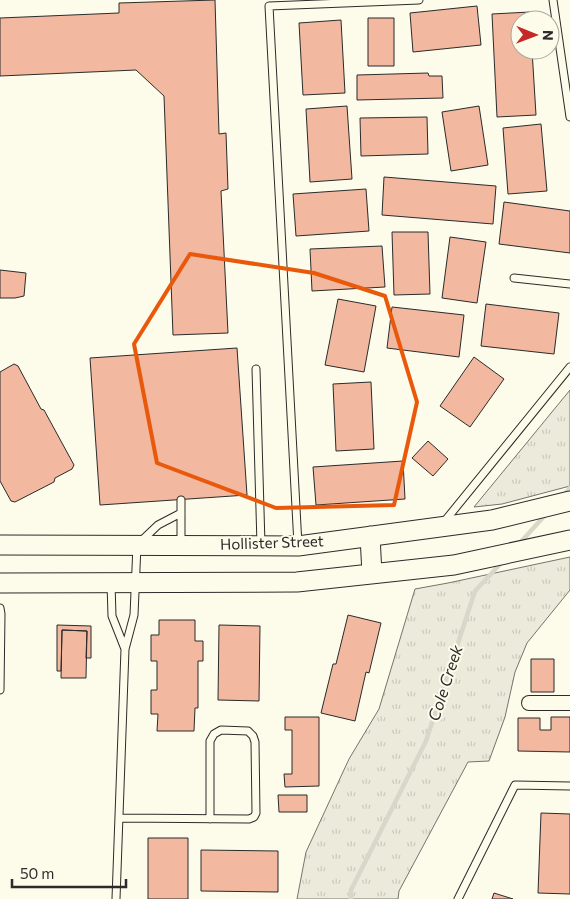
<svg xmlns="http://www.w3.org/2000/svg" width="570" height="899" viewBox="0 0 570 899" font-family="Commissioner,sans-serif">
<defs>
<pattern id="grass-tufts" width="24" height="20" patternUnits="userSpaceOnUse" patternTransform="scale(1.25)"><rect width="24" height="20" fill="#ecebdb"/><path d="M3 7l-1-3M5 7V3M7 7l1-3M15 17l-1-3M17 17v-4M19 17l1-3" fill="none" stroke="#cbcabc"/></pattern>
</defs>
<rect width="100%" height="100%" fill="#fdfbea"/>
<!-- grass -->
<path fill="url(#grass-tufts)" stroke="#74746e" d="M570,390V486L502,504L474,507Z
M570,557V590L527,643L515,672L505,717L489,761L468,762L399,891L398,899H297L306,852L349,759L379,709L415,589L448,583Z"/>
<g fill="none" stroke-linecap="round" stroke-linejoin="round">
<!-- stream -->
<path stroke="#d8d7c9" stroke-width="4.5" d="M563,496L570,488
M519,544L547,513
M351,899V890L426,741L475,591L503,561"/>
</g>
<!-- building -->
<path fill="#f2b8a0" stroke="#2b2b2b" d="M215,0L219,134L226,133L228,189L221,191L228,333L173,335L164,96L136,70L0,76V18L119,13V3Z
M477,6L481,45L413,52L410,13Z
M530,12L531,20H520V50H532L536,115L497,117L492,14Z
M368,18H394V66H368Z
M341,20L345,93L303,95L299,23Z
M428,73L429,76H442L443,98L357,100V75Z
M347,106L352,179L310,182L306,109Z
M479,106L488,165L451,171L442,112Z
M427,117L428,154L361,156L360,118Z
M541,124L547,191L508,194L503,128Z
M384,177L496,186L493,224L382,215Z
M366,189L369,231L296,236L293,194Z
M504,202L570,211V253L499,244Z
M392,232H428L430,294L394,295Z
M450,237L486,242L477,303L442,298Z
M382,246L385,287L312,291L310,249Z
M0,270L26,273L24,296L15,298H0Z
M338,299L376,306L364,372L325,365Z
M486,304L559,313L554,354L481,346Z
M392,307L464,315L459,357L387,348Z
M237,348L247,495L100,505L90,358Z
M474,357L504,379L470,427L440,406Z
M14,364L18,366L41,409L44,410L74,465L72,469L55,478L54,482L15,502L11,501L0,481V372Z
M371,382L374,449L336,451L333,384Z
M428,441L448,459L433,476L412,458Z
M403,461L405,499L316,505L313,467Z
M348,615L381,623L369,673L366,672L355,721L321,713L333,664H336Z
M159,620H195V641H203V661H198V708H195L194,731H157L158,714H151V690H157V661H151V635H159Z
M57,625L91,626V658H86L87,631L62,630L61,671H57Z
M219,625L260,626L259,701L218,700Z
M62,630L87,631L86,678H61Z
M531,659H554V692H531Z
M285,717H319V786L285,787L284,774H292V730H285Z
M551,717H570V752L518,751V718H540V730H551Z
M278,795H307V812H279Z
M541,813L570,814V894L538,893Z
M148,838H188V899H148Z
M201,850L278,851V892L201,891Z
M494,893L513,899H492Z"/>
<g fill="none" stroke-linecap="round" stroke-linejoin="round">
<!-- lane casing -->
<g stroke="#2b2b2b" stroke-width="9">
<path id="lane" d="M553,0L570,117
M514,278L570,284
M256,369L261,545
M181,500V545
M444,522L570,367
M298,545L269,6L419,0
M111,583L112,616L125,649
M0,608L1,614L0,690
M120,818L249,819L254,817L256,813L255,742L253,736L248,731L221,730L214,734L210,741V819
M116,899L125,649L134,615L137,545L158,525L181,513
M458,899L515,785L570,786"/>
</g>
<!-- street casing -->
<g stroke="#2b2b2b" stroke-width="16">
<path id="street" d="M529,703H570"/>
</g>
<!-- secondary casing -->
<g stroke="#2b2b2b" stroke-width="21">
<path id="secondary" d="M370,536L372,574
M0,545L298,546L492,520L570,501
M0,583L297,582L454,565L570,540"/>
</g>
<!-- lane -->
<use href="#lane" stroke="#fdfbea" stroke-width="7"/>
<!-- street -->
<use href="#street" stroke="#fdfbea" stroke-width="14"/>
<!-- secondary -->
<use href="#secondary" stroke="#fdfbea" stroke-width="19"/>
</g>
<!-- marked area -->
<path fill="none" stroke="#e8590c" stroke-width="4" stroke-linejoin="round" d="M190,254L314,273L385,296L417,402L394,505L276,508L157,463L134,344Z"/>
<g text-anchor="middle" stroke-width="4" stroke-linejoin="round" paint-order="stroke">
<!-- street labels -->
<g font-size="15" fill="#2b2b2b" stroke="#fdfbea">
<text transform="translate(272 543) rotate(-2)" y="5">Hollister Street</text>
</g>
<!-- water labels -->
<g font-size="16" font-style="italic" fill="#2b2b2b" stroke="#fdfbea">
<text transform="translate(445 683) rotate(-72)" y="6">Cole Creek</text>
</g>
</g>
<!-- north arrow -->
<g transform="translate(535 35) rotate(91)"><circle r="24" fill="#fdfbea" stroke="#a9a89e"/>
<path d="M0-4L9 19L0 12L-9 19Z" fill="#c62828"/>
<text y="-8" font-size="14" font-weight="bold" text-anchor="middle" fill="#2b2b2b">N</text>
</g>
<!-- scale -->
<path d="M12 879v8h114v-8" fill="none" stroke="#2b2b2b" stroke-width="2.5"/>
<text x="20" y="879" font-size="15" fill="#2b2b2b" stroke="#fdfbea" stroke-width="4" paint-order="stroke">50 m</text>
</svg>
